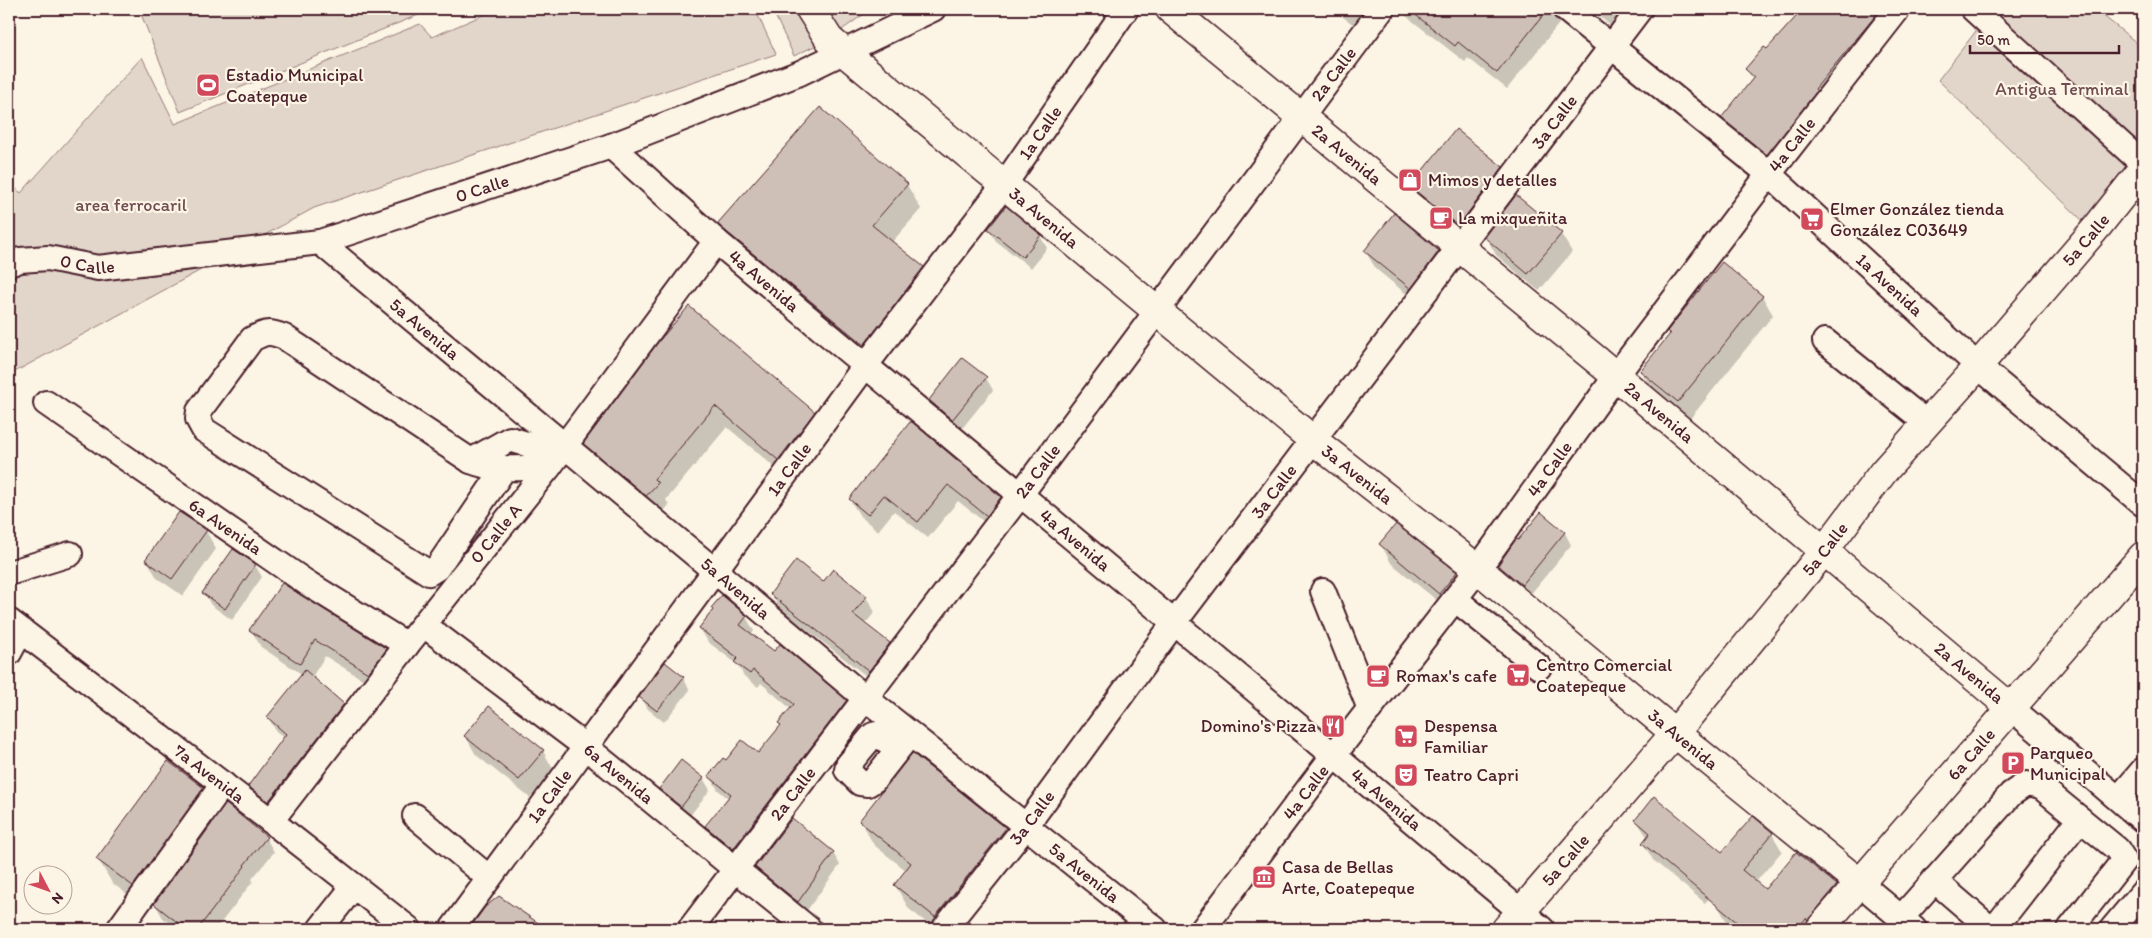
<svg xmlns="http://www.w3.org/2000/svg" width="2152" height="938" viewBox="0 0 2152 938" font-family="Itim,sans-serif">
<rect width="100%" height="100%" fill="#fcf5e5"/>
<filter id="ink" filterUnits="userSpaceOnUse"><feTurbulence type="fractalNoise" baseFrequency=".02" numOctaves="2"/><feDisplacementMap in="SourceGraphic" scale="10" xChannelSelector="R" yChannelSelector="G"/><feConvolveMatrix kernelMatrix="1 2 1 2 8 2 1 2 1" color-interpolation-filters="sRGB"/></filter>
<g filter="url(#ink)">
<!-- green -->
<path fill="#e2d5ca" stroke="#967a7a" d="M139,9H433L180,112Z
M497,9H755L776,54L314,208L9,375V182L21,193L142,57L175,124L420,24L432,37Z
M772,9H871L829,39L794,56Z
M1993,9H2095L2143,48V155L2086,224L1938,80Z"/>
<!-- shadow -->
<path fill="#0003" d="M1332,9H1395L1368,35Z
M1397,9H1554L1561,21L1507,89L1468,58L1465,62Z
M1591,9H1647L1625,38Z
M1805,9H1908L1778,172L1733,136L1723,118L1753,80L1747,69L1767,51Z
M1993,9H2006L2000,15Z
M1502,168L1513,186L1469,243L1422,204L1412,186Z
M907,185L921,209L892,242L923,267L937,291L878,368L733,248L719,224Z
M1517,197L1561,234L1572,252L1539,291L1496,255L1486,237Z
M989,229L1040,236L1047,248L1031,268L996,241Z
M1365,251L1438,252L1449,270L1421,306L1376,269Z
M1762,296L1773,315L1689,420L1652,389L1641,371Z
M660,342L814,412L826,434L791,481L727,427L666,500L669,505L659,517L597,465L585,444Z
M986,378L993,390L960,431L937,413L930,401Z
M912,424L1000,497L1010,514L997,532L958,501L928,538L894,511L878,531L860,516L850,500Z
M1541,513L1565,533L1571,545L1529,596L1506,577L1499,565Z
M1396,526L1456,573L1466,591L1450,611L1391,563L1381,544Z
M206,531L216,549L183,596L157,578L147,560Z
M255,565L262,577L232,620L211,605L204,593Z
M771,594L866,597L875,612L865,624L889,644L898,659L878,685L780,609Z
M746,617L754,631L751,635L774,653L846,701L854,715L742,862L714,840L706,826L728,798L718,790L710,776L726,762L759,755L782,726L780,723L791,709L761,683L758,687L744,676L737,664L708,642L700,628Z
M251,630L386,650L396,666L378,689L325,656L312,677L343,705L351,719L277,815L257,800L249,786L284,738L276,731L268,717L303,675L261,647Z
M683,678L690,690L664,722L648,709L641,697Z
M466,737L543,751L553,769L530,798L476,755Z
M703,778L710,790L688,818L667,801L660,789Z
M203,788L216,812L147,909L112,883L98,859Z
M1753,818L1772,834L1782,851L1755,883L1765,891L1836,886L1845,902L1822,929H1737L1726,920L1717,905L1731,872L1705,903L1653,860L1643,843L1648,838L1636,820L1722,854Z
M860,821L1005,828L1019,852L935,929L909,909L895,885L907,871L874,845Z
M266,838L274,852L252,879L253,881L216,929H178L163,918L155,904Z
M833,853L840,865L805,913L763,879L756,867Z
M486,908L540,926L542,929H470Z
M1637,922L1646,929H1630Z"/>
<!-- building -->
<path fill="#cfc0b7" stroke="#4a1f2b" d="M1408,9H1548L1497,73L1458,42L1455,46Z
M1803,9H1881L1815,89L1817,91L1767,155L1721,118L1754,77L1745,69L1764,47L1767,49Z
M820,107L908,184L872,225L924,267L864,345L717,224Z
M1456,129L1503,167L1458,226L1410,186Z
M1516,195L1562,233L1528,274L1484,237Z
M1006,206L1041,235L1023,257L988,229Z
M1394,213L1439,251L1411,289L1364,251Z
M1722,262L1763,296L1678,402L1640,371L1670,334L1667,331Z
M689,306L815,412L778,460L715,406L654,479L658,483L646,496L583,444L659,341Z
M962,358L987,377L952,420L929,400Z
M910,422H912L1001,497L987,516L948,485L918,522L884,495L868,515L849,499Z
M179,512L207,530L172,579L145,560Z
M1541,512L1565,532L1522,585L1498,565L1516,539L1518,540Z
M1396,524L1457,572L1439,594L1379,544Z
M233,549L256,564L225,609L202,593Z
M796,560L823,582L833,569L867,596L853,614L890,643L869,671L770,594Z
M282,583L387,649L368,673L315,640L300,664L249,630Z
M722,595L747,616L740,625L774,651L780,644L847,700L733,849L705,826L731,794L708,776L723,758L726,760L742,740L758,753L781,725L778,723L794,704L753,670L750,674L734,662L738,658L699,628L713,610L711,608Z
M665,662L684,677L657,711L639,697Z
M305,670L344,704L268,802L248,786L286,734L267,717Z
M489,706L544,750L519,780L464,736Z
M912,753L1006,828L935,917L894,885L911,863L859,821Z
M681,760L704,778L681,807L659,789Z
M168,761L204,788L133,886L96,859Z
M1654,796L1722,852L1753,816L1773,833L1742,870L1765,889L1796,852L1837,885L1808,920L1806,918L1797,929H1745L1642,843L1650,833L1635,820Z
M226,804L267,837L244,865L245,866L229,888L198,929H186L154,904Z
M792,818L834,852L798,902L755,867Z
M499,896L547,929H469L485,907Z"/>
<g fill="none" stroke-linecap="round" stroke-linejoin="round">
<!-- minor casing -->
<g stroke="#4a1f2b" stroke-width="28">
<g id="minor">
<path id="s1" d="M1565,9L1769,174L1978,366L2143,504"/>
<path d="M1973,9L2143,164"/>
<path id="s2" d="M611,146L716,241L1542,929"/>
<path id="s3" d="M320,242L715,571L864,697L1155,929"/>
<path id="s4" d="M9,264L20,260L48,258L98,268L320,242L611,146L800,73L933,9"/>
<path d="M1825,341L1927,423"/>
<path id="s5" d="M46,403L307,583L407,645"/>
<path d="M471,461L510,439L559,454"/>
<path d="M504,469L437,568L429,573L204,430L198,419L199,411L252,339C266,332 269,331 284,337L471,461C496,471 522,468 549,467"/>
<path d="M9,573L70,554"/>
<path d="M1323,591L1370,709"/>
<path d="M1455,599L1539,667"/>
<path id="s6" d="M9,621L271,821L409,929"/>
<path id="s7" d="M424,625L586,747L809,929"/>
<path d="M9,653L21,631"/>
<path d="M2010,707L2143,820"/>
<path d="M898,749L877,734L873,735L848,765L847,770L860,783L868,784L874,780L910,734"/>
<path d="M2119,798L2143,770"/>
<path d="M415,816L489,878"/>
<path id="s8" d="M271,821L407,645L549,467L716,241"/>
<path d="M1934,880L1991,929"/>
<path d="M1861,884L1914,929"/>
<path d="M1901,918L2011,794L2026,784L2041,787L2117,849L2124,860L2070,929"/>
<path d="M119,929L223,784"/>
<path d="M320,929L354,886"/>
<path id="s9" d="M452,929L865,366L1004,185L1126,9"/>
<path id="s10" d="M690,929L1020,495L1382,9"/>
<path id="s11" d="M944,929L1026,826L1174,623L1640,9"/>
<path id="s12" d="M1203,929L1333,756L1478,569L1616,376L1769,174L1898,9"/>
<path d="M1994,929L2080,819"/>
<path d="M2112,929L2143,892"/>
</g>
</g>
<!-- major casing -->
<g stroke="#4a1f2b" stroke-width="31">
<g id="major">
<path id="s13" d="M810,9L829,39L845,53L1313,440L1478,569L1675,733L1861,884"/>
<path id="s14" d="M1170,9L1616,376L2010,707"/>
<path id="s15" d="M1506,929L1675,733L1824,551L1884,471L1978,366L2097,227L2143,169"/>
<path id="s16" d="M1820,929L2143,556"/>
</g>
</g>
<!-- minor -->
<use href="#minor" stroke="#fcf5e5" stroke-width="24"/>
<!-- major -->
<use href="#major" stroke="#fcf5e5" stroke-width="28"/>
</g>
</g>
<!-- icons -->
<defs>
<g id="stadium-square" transform="scale(1.25)"><rect x="-9" y="-9" width="18" height="18" rx="4" fill="#d1495b" stroke="#fcf5e5"/><path d="M0-5a6.5 5 0 1 0 0 10a6.5 5 0 1 0 0-10ZM-3.5-1.8h7v3.6h-7Z" fill="#fff"/></g>
<g id="shop-square" transform="scale(1.25)"><rect x="-9" y="-9" width="18" height="18" rx="4" fill="#d1495b" stroke="#fcf5e5"/><path d="M-5-2.5h2.3a2.7 3.5 0 0 1 5.4 0H5L5.5 6h-11ZM-1.5-2.5h3a1.5 2.3 0 0 0-3 0Z" fill="#fff"/></g>
<g id="cafe-square" transform="scale(1.25)"><rect x="-9" y="-9" width="18" height="18" rx="4" fill="#d1495b" stroke="#fcf5e5"/><path d="M-5.5-4.5H6V0H3Q3 3.5 0 3.5H-2.5Q-5.5 3.5-5.5 0ZM3-3.2v2h1.7v-2ZM-6 4.5H4V6H-6Z" fill="#fff"/></g>
<g id="supermarket-square" transform="scale(1.25)"><rect x="-9" y="-9" width="18" height="18" rx="4" fill="#d1495b" stroke="#fcf5e5"/><path d="M-6-5.5h2.5l.6 2H6L4.5 2H-2.5L-4.4-4H-6ZM-1.5 3.2a1.3 1.3 0 1 0 .1 0ZM3 3.2a1.3 1.3 0 1 0 .1 0Z" fill="#fff"/></g>
<g id="restaurant-square" transform="scale(1.25)"><rect x="-9" y="-9" width="18" height="18" rx="4" fill="#d1495b" stroke="#fcf5e5"/><path d="M-5-6h1v4h1v-4h1v4h1v-4h1v5L-1.5 .5V6h-2V.5L-5-1ZM5-6V6H3V1.5H1.5Q1.5-4 5-6Z" fill="#fff"/></g>
<g id="parking-square" transform="scale(1.25)"><rect x="-9" y="-9" width="18" height="18" rx="4" fill="#d1495b" stroke="#fcf5e5"/><path d="M-3.5-5.5H1a3.5 3.5 0 0 1 0 7H-1V5.5H-3.5ZM-1-3.4V-.6H.8a1.4 1.4 0 0 0 0-2.8Z" fill="#fff"/></g>
<g id="theatre-square" transform="scale(1.25)"><rect x="-9" y="-9" width="18" height="18" rx="4" fill="#d1495b" stroke="#fcf5e5"/><path d="M-5-5.5Q0-4 5-5.5V0Q5 5 0 6Q-5 5-5 0ZM-3.3-2.5H-1v1.5H-3.3ZM1-2.5H3.3v1.5H1ZM-2.8 1Q0 5.5 2.8 1Z" fill="#fff"/></g>
<g id="museum-square" transform="scale(1.25)"><rect x="-9" y="-9" width="18" height="18" rx="4" fill="#d1495b" stroke="#fcf5e5"/><path d="M0-6L6-3V-2H-6V-3ZM-5-1h2V3h-2ZM-1-1h2V3h-2ZM3-1h2V3H3ZM-6 4H6V6H-6Z" fill="#fff"/></g>
</defs>
<g fill-rule="evenodd">
<use href="#stadium-square" x="208" y="85"/>
<use href="#shop-square" x="1410" y="180"/>
<use href="#cafe-square" x="1441" y="218"/>
<use href="#supermarket-square" x="1812" y="219"/>
<use href="#supermarket-square" x="1518" y="675"/>
<use href="#cafe-square" x="1378" y="676"/>
<use href="#restaurant-square" x="1333" y="726"/>
<use href="#supermarket-square" x="1406" y="736"/>
<use href="#parking-square" x="2013" y="763"/>
<use href="#theatre-square" x="1406" y="775"/>
<use href="#museum-square" x="1264" y="877"/>
</g>
<g text-anchor="middle" stroke-width="4.5" stroke-linejoin="round" paint-order="stroke">
<!-- street labels -->
<g font-size="18" fill="#4a1f2b" stroke="#fcf5e5">
<text dy="6" stroke="none"><textPath href="#s10" startOffset="1070">2a Calle</textPath></text>
<text dy="6" stroke="none"><textPath href="#s11" startOffset="1012">3a Calle</textPath></text>
<text dy="6" stroke="none"><textPath href="#s9" startOffset="990">1a Calle</textPath></text>
<text dy="6" stroke="none"><textPath href="#s12" startOffset="981">4a Calle</textPath></text>
<text dy="6" stroke="none"><textPath href="#s14" startOffset="229">2a Avenida</textPath></text>
<text dy="6" stroke="none"><textPath href="#s4" startOffset="485">0 Calle</textPath></text>
<text dy="6" stroke="none"><textPath href="#s13" startOffset="315">3a Avenida</textPath></text>
<text dy="6" stroke="none"><textPath href="#s15" startOffset="901">5a Calle</textPath></text>
<text dy="6" stroke="none"><textPath href="#s4" startOffset="80">0 Calle</textPath></text>
<text dy="6" stroke="none"><textPath href="#s2" startOffset="204">4a Avenida</textPath></text>
<text dy="6" stroke="none"><textPath href="#s1" startOffset="426">1a Avenida</textPath></text>
<text dy="6" stroke="none"><textPath href="#s3" startOffset="136">5a Avenida</textPath></text>
<text dy="6" stroke="none"><textPath href="#s14" startOffset="634">2a Avenida</textPath></text>
<text dy="6" stroke="none"><textPath href="#s12" startOffset="576">4a Calle</textPath></text>
<text dy="6" stroke="none"><textPath href="#s9" startOffset="570">1a Calle</textPath></text>
<text dy="6" stroke="none"><textPath href="#s10" startOffset="575">2a Calle</textPath></text>
<text dy="6" stroke="none"><textPath href="#s13" startOffset="720">3a Avenida</textPath></text>
<text dy="6" stroke="none"><textPath href="#s11" startOffset="548">3a Calle</textPath></text>
<text dy="6" stroke="none"><textPath href="#s5" startOffset="218">6a Avenida</textPath></text>
<text dy="6" stroke="none"><textPath href="#s8" startOffset="365">0 Calle A</textPath></text>
<text dy="6" stroke="none"><textPath href="#s2" startOffset="609">4a Avenida</textPath></text>
<text dy="6" stroke="none"><textPath href="#s15" startOffset="496">5a Calle</textPath></text>
<text dy="6" stroke="none"><textPath href="#s3" startOffset="541">5a Avenida</textPath></text>
<text dy="6" stroke="none"><textPath href="#s14" startOffset="1039">2a Avenida</textPath></text>
<text dy="6" stroke="none"><textPath href="#s13" startOffset="1140">3a Avenida</textPath></text>
<text dy="6" stroke="none"><textPath href="#s16" startOffset="231">6a Calle</textPath></text>
<text dy="6" stroke="none"><textPath href="#s6" startOffset="252">7a Avenida</textPath></text>
<text dy="6" stroke="none"><textPath href="#s7" startOffset="245">6a Avenida</textPath></text>
<text dy="6" stroke="none"><textPath href="#s10" startOffset="170">2a Calle</textPath></text>
<text dy="6" stroke="none"><textPath href="#s12" startOffset="171">4a Calle</textPath></text>
<text dy="6" stroke="none"><textPath href="#s9" startOffset="165">1a Calle</textPath></text>
<text dy="6" stroke="none"><textPath href="#s2" startOffset="1014">4a Avenida</textPath></text>
<text dy="6" stroke="none"><textPath href="#s11" startOffset="142">3a Calle</textPath></text>
<text dy="6" stroke="none"><textPath href="#s15" startOffset="91">5a Calle</textPath></text>
<text dy="6" stroke="none"><textPath href="#s3" startOffset="991">5a Avenida</textPath></text>
</g>
<!-- poi labels -->
<g font-size="18" fill="#4a1f2b" stroke="#fcf5e5" text-anchor="start">
<text x="226" y="81">Estadio Municipal<tspan x="226" dy="21">Coatepque</tspan></text>
<text x="1428" y="186">Mimos y detalles</text>
<text x="1830" y="215">Elmer González tienda<tspan x="1830" dy="21">González C03649</tspan></text>
<text x="1458" y="224">La mixqueñita</text>
<text x="1536" y="671">Centro Comercial<tspan x="1536" dy="21">Coatepeque</tspan></text>
<text x="1396" y="682">Romax's cafe</text>
<text x="1316" y="732" text-anchor="end">Domino's Pizza</text>
<text x="1424" y="732">Despensa<tspan x="1424" dy="21">Familiar</tspan></text>
<text x="2030" y="759">Parqueo<tspan x="2030" dy="21">Municipal</tspan></text>
<text x="1424" y="781">Teatro Capri</text>
<text x="1282" y="873">Casa de Bellas<tspan x="1282" dy="21">Arte, Coatepeque</tspan></text>
</g>
<!-- park labels -->
<g font-size="18" fill="#704c53" stroke="#fcf5e5">
<text x="2062" y="95">Antigua Terminal</text>
<text x="131" y="211">area ferrocaril</text>
</g>
</g>
<!-- margin -->
<rect width="2152" height="938" fill="none" stroke="#fcf5e5" stroke-width="30"/>
<rect x="15" y="15" width="2122" height="908" fill="none" stroke="#4a1f2b" stroke-width="2" filter="url(#ink)"/>
<!-- north arrow -->
<g transform="translate(48 890) rotate(131)"><circle r="24" fill="#fcf5e5" stroke="#b59f9b"/>
<path d="M0-4L9 19L0 12L-9 19Z" fill="#d1495b"/>
<text y="-8" font-size="14" font-weight="bold" text-anchor="middle" fill="#4a1f2b">N</text>
</g>
<!-- scale -->
<path d="M1970 45v8h149v-8" fill="none" stroke="#4a1f2b" stroke-width="2.5"/>
<text x="1977" y="45" font-size="15" fill="#4a1f2b" stroke="#fcf5e5" stroke-width="4" paint-order="stroke">50 m</text>
</svg>
